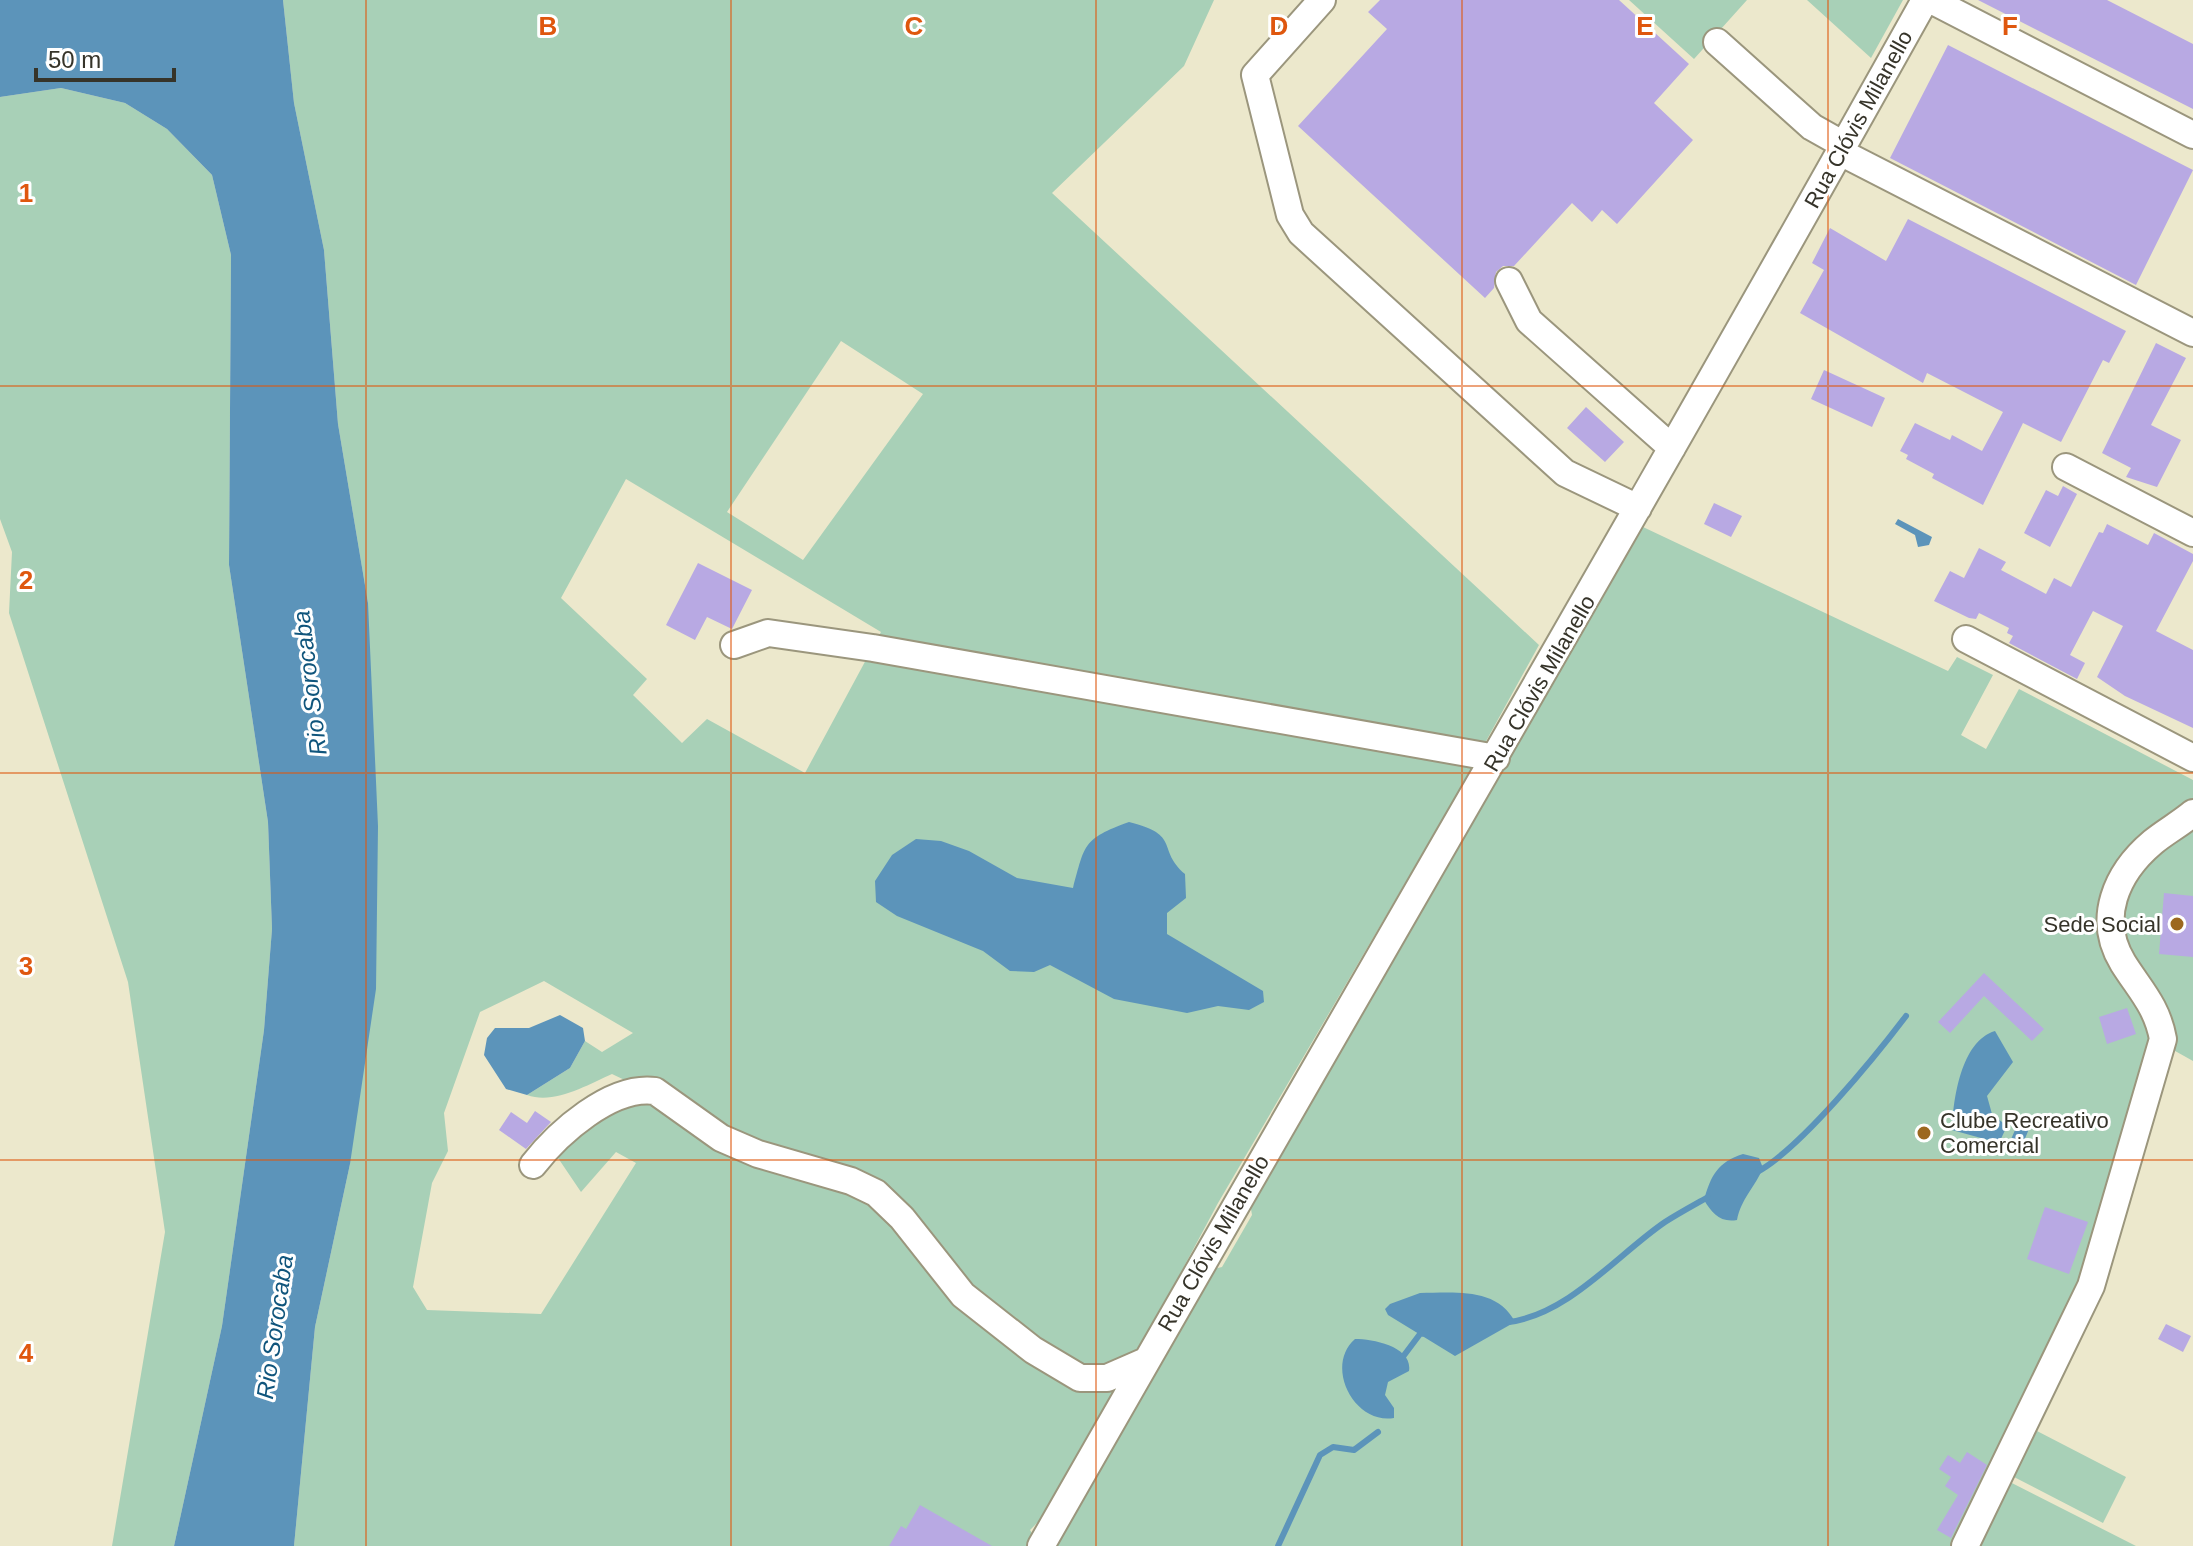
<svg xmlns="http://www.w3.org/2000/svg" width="2193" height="1546" viewBox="0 0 2193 1546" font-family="Helvetica,sans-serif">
<rect width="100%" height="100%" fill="#ece8cc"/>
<!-- green -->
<path fill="#a8d0b7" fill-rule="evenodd" d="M283,0H1214L1184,66L1052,193L1539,645L1485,743L1463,747L1473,767L1218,1203L1058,1502L1030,1530L1036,1540L1033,1546H294L315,1327L350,1164L368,603L338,424L324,250L294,103ZM841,341L923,394L803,560L727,512ZM626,479L881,632L805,773L707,719L682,743L633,695L647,679L561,598ZM544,981L633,1033L602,1052L585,1041L570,1068L527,1095C554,1105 587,1085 612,1074L633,1084L556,1155L581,1192L616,1152L636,1163L541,1314L427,1310L413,1287L432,1183L448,1151L444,1113L480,1012Z
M1629,0H1747L1694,59Z
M1807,0H1903L1871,58Z
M61,88L125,103L167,129L212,175L231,255L229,565L268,822L272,929L264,1030L222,1326L174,1546H112L165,1232L128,982L9,613L12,552L0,519V97Z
M1643,527L1948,671L1957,657L1993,675L1961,735L1986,749L2019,689L2193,780V1061L2168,1047L2096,1287L2004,1479L2136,1546H1049L1209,1270L1222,1267L1252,1215L1250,1203Z
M2037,1431L2126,1477L2103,1523L2014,1477Z"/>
<!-- water -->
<path fill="#5c94ba" d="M0,0H283L294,103L324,250L338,424L368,603L378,826L376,989L350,1164L315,1327L294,1546H174L222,1326L264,1030L272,929L268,822L229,565L231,255L212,175L167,129L125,103L61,88L0,97Z
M1898,519L1932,537L1929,545L1918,547L1915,535L1895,524Z
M1129,822C1182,835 1156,849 1185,874L1186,898L1167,913V934L1263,991L1264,1002L1249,1010L1218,1006L1187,1013L1114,999L1050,965L1034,972L1010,971L983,951L897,916L876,902L875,881L892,855L916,839L941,841L969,851L1017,878L1073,888C1085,845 1082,839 1129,822Z
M560,1015L583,1028L585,1041L570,1068L527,1095L506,1089L484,1055L487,1038L495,1028H529Z
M1995,1031L2013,1062L1987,1096L1992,1114L2007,1126L1999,1143L1952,1130C1953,1100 1961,1041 1995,1031Z
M2018,1123L2029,1129L2021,1148L2009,1144Z
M1743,1154L1759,1158L1763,1168C1755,1187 1741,1199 1737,1220C1720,1223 1712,1213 1704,1200C1711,1175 1718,1162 1743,1154Z
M1420,1293C1454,1293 1497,1287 1515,1322L1455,1356L1388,1315L1385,1309L1390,1304Z
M1355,1339C1374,1339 1413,1347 1409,1371L1388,1382L1385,1395L1394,1408V1418C1354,1425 1324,1366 1355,1339Z"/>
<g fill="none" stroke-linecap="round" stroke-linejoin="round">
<!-- stream -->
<path stroke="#5c94ba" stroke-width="6" d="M1757,1172C1800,1149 1875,1057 1906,1016
M1509,1322C1569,1314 1618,1254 1665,1222C1679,1213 1694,1205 1708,1197
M1402,1358L1420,1334L1427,1333
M1278,1546L1320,1455L1333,1447L1354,1450L1378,1432"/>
</g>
<!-- building -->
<path fill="#b8a9e3" d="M1380,0H1619L1689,64L1654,103L1693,140L1617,224L1602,210L1592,222L1572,203L1514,266H1503L1496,272L1494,288L1485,298L1298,126L1387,29L1368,12Z
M1978,0H2107L2193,44V109Z
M1948,45L2193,170L2136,285L1890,158Z
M1908,219L2126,331L2109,363L2103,360L2061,442L2023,423L1983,505L1932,478L1934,474L1906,459L1908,455L1900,451L1915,423L1950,440L1952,435L1982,451L2003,412L1927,373L1923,383L1800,313L1824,270L1812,263L1830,228L1886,261Z
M2156,343L2186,358L2151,425L2181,440L2157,487L2126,477L2131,468L2102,453Z
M1824,370L1885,398L1872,427L1811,399Z
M1586,407L1624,442L1605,462L1567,428Z
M2063,486L2077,494L2050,547L2024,533L2046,490L2058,496Z
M1714,503L1742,516L1731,537L1704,524Z
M2107,524L2148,545L2154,533L2193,554V561L2156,631L2193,650V728L2125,696L2097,677L2123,626L2093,611L2070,655L2085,663L2077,679L2009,643L2013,636L2007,633L2009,628L1979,613L1976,619L1969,618L1934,601L1950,571L1964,578L1979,548L2006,562L2001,570L2046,594L2054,578L2071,587L2099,532L2103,533Z
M698,563L752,590L732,629L707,617L695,640L666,625Z
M2164,893L2193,896V957L2159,954Z
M1984,973L2044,1029L2032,1041L1984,996L1950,1033L1938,1022Z
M2127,1008L2136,1034L2107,1044L2099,1017Z
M535,1111L551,1122L526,1149L499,1130L511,1112L527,1123Z
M2045,1207L2088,1222L2069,1274L2027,1259Z
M2166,1324L2191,1336L2183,1352L2158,1339Z
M1967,1452L1987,1465L1951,1538L1937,1530L1958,1495L1945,1486L1951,1477L1939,1469L1948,1455L1960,1463Z
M920,1505L992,1546H889L901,1526L906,1529Z"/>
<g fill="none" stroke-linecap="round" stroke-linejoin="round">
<!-- minor casing -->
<g stroke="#9b967d" stroke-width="30">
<path id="minor" d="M1322,0L1255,75L1290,215L1301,233L1565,473L1638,508
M1931,0L2193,135
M1717,42L1812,127L1844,145
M1840,152L2193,333
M1509,281L1529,321L1672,448
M2066,467L2193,533
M1966,639L2193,758
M734,645L768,633L873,648L1496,758
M533,1165C558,1133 611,1085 655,1091L721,1138L758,1154L851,1181L876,1193L902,1218L963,1295L1033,1350L1080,1378H1107L1146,1361
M1041,1546C1335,1030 1636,518 1925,0
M1965,1546L2091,1286L2163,1039C2157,1006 2140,990 2123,963C2096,919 2116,873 2153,842C2165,832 2180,824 2193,813"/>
</g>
<!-- minor -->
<use href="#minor" stroke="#fff" stroke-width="26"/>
</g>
<!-- grid -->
<path fill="none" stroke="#df570e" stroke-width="2" stroke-opacity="0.55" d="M366,0V1546M731,0V1546M1096,0V1546M1462,0V1546M1828,0V1546M0,386H2193M0,773H2193M0,1160H2193"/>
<!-- markers -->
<g fill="#9c681f" stroke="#fff" stroke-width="3">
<circle cx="2177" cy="924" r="8"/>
<circle cx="1924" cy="1133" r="8"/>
</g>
<g text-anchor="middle" stroke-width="6" stroke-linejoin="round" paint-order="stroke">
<!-- street labels -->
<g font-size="22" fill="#36342a" stroke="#fff">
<text transform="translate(1858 119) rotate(-61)" y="8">Rua Clóvis Milanello</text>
<text transform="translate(1539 683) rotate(-60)" y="8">Rua Clóvis Milanello</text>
<text transform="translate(1213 1243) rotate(-60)" y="8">Rua Clóvis Milanello</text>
</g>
<!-- poi labels -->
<g font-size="22" fill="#36342a" stroke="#fff" text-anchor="end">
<text x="2161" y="932">Sede Social</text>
<text x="1940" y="1128" text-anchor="start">Clube Recreativo<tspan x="1940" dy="25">Comercial</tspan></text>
</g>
<!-- water labels -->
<g font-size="24" font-style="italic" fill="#10557c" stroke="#fff">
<text transform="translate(310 683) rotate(-97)" y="8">Rio Sorocaba</text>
<text transform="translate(275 1327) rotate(-82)" y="8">Rio Sorocaba</text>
</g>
</g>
<g font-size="26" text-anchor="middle" font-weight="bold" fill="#df570e" stroke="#fff" stroke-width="6" stroke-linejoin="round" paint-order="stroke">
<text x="548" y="35">B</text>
<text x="914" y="35">C</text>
<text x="1279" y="35">D</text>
<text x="1645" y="35">E</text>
<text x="2010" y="35">F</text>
<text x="26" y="202">1</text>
<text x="26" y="589">2</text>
<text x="26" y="975">3</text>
<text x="26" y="1362">4</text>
</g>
<!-- scale -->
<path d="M36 68v12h138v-12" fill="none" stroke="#36342a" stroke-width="4"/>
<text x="48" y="68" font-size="24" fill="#36342a" stroke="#ffffff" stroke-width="6" paint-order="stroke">50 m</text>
</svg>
